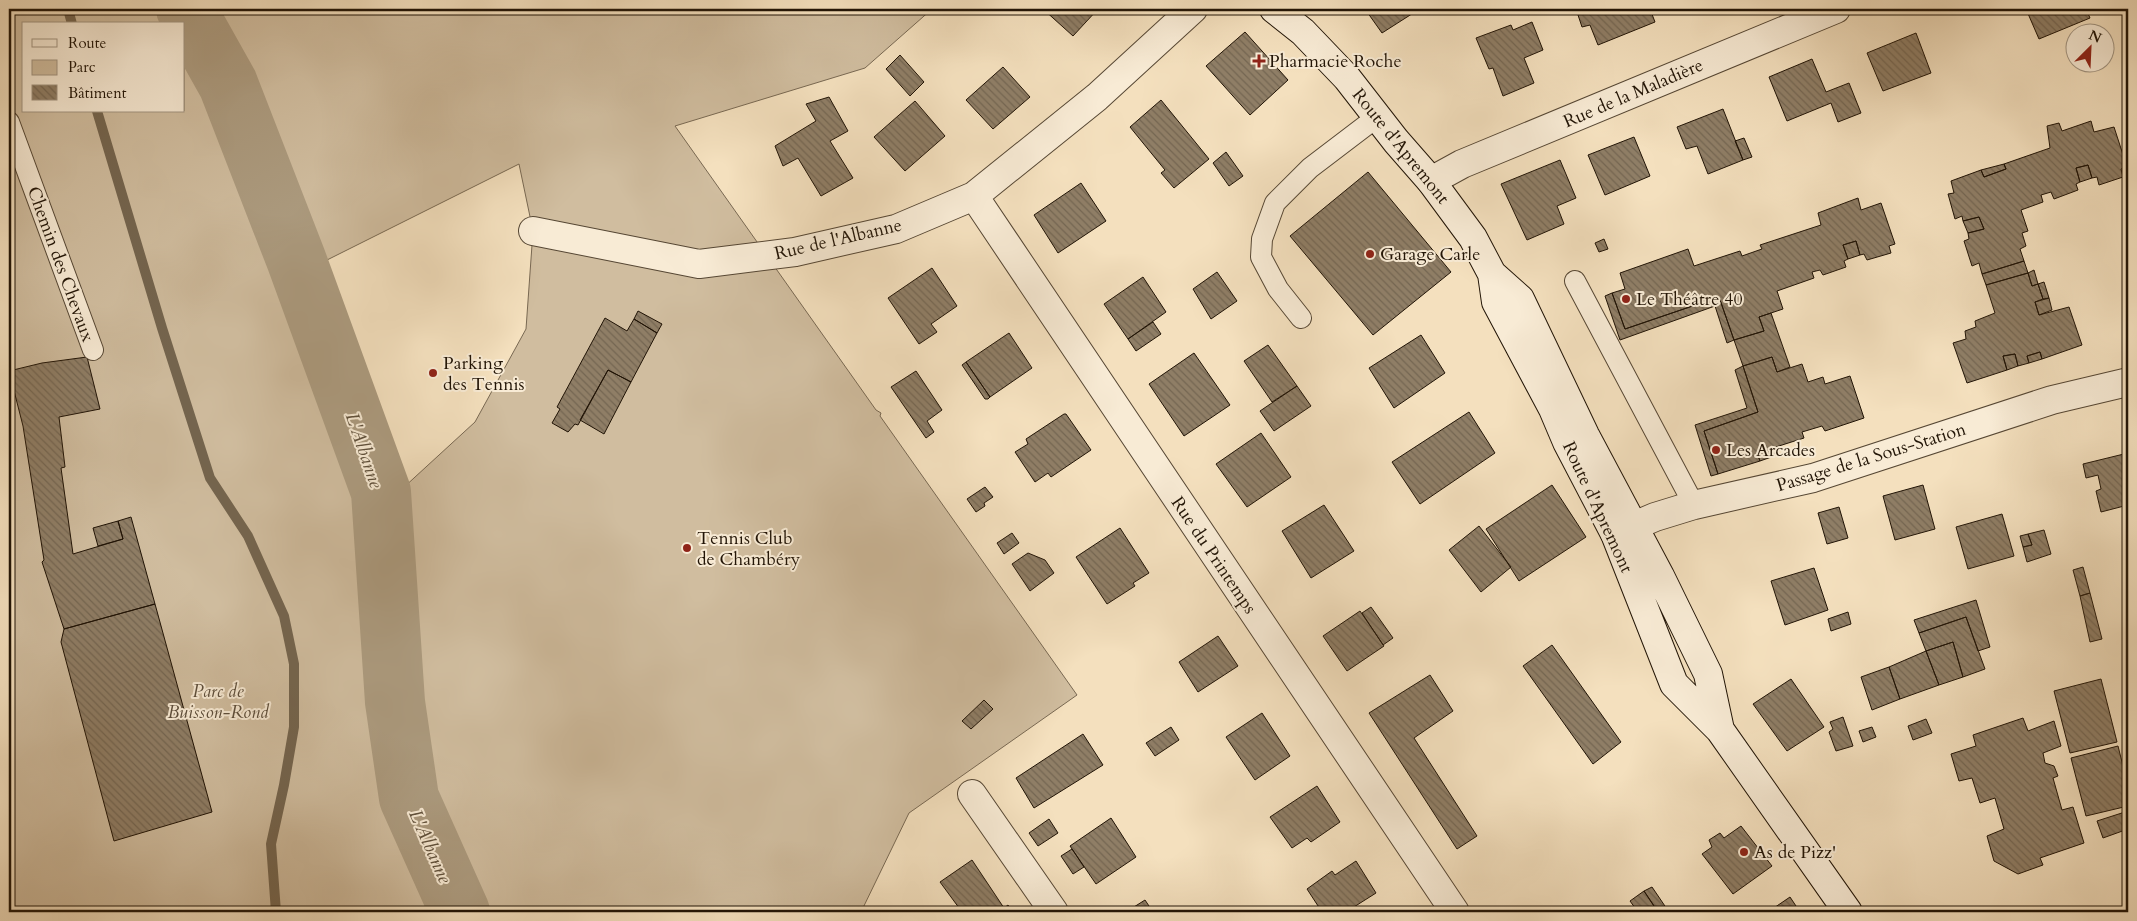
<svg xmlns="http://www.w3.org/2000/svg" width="2137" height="921" viewBox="0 0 2137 921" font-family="Cardo,serif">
<defs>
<pattern id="building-back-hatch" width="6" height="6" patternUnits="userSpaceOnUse" patternTransform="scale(1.25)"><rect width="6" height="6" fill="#8f7e66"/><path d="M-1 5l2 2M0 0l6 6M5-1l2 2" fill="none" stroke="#746652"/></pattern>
</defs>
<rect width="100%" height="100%" fill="#f4e0be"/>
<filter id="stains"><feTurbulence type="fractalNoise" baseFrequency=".004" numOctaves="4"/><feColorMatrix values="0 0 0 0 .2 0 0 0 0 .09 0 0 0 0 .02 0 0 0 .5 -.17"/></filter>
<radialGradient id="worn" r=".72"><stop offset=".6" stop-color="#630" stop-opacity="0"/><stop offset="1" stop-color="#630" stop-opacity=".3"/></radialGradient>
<!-- park -->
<path fill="#d0bd9f" stroke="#786852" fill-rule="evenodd" d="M9,9H932L865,68L675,126L876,410L881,413L880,416L1077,695L909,813L861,912H9ZM24,24H184V111H24ZM519,164L533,231L526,329L475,422L390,500L378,416L323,262Z"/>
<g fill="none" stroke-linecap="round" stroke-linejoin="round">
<!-- stream -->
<path stroke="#74654f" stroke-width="10" d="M68,9L72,24
M97,111L162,328L210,478L248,536L284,616L294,664V727L284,785L271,844L276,912"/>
<!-- river -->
<path stroke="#ac9b7f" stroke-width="60" d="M186,9L228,84L296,259L381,492L395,702L409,798L460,912"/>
</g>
<!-- building -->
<path fill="url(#building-back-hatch)" stroke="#211406" d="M1043,9H1098L1073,36Z
M1365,9H1417L1418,10L1382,33Z
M1576,9H1650L1655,22L1598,45L1590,25L1582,27Z
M2026,9H2086L2090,18L2039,39Z
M1532,22L1543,50L1524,58L1534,83L1503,96L1493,68L1489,69L1476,38L1511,25L1513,30Z
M1245,32L1288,80L1250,115L1206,66Z
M1916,33L1931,73L1883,91L1867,53Z
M900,55L924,82L910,96L886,69Z
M1812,59L1826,92L1849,83L1861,113L1838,122L1831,103L1787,121L1769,77Z
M1003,67L1030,97L993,129L966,100Z
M829,97L848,131L830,141L853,178L821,196L798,158L783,166L775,146L816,121L806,104Z
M1161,100L1209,159L1174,188L1161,173L1165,170L1130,127Z
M915,101L945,136L905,171L874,137Z
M1723,109L1743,160L1708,174L1697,146L1686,149L1677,127Z
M2091,121L2094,132L2114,127L2127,167L2121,169L2123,177L2099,185L2097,177L2092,178L2088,165L2076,168L2080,182L2076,184L2078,190L2054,199L2051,192L2041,195L2043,202L2021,210L2028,231L2022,233L2026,246L2020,249L2024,261L1982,274L1979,263L1972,266L1964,241L1969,239L1968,233L1984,229L1979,217L1963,221L1962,216L1955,219L1948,194L1954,193L1951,181L1981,170L1984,177L2006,169L2004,164L2050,148L2047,126L2059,123L2062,131Z
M1634,137L1650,176L1605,195L1588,155Z
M1744,138L1752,157L1743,160L1735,141Z
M1226,152L1243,176L1229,186L1213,163Z
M1560,160L1576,198L1557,206L1564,224L1527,240L1501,184Z
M2004,164L2006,169L1984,177L1981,170Z
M2088,165L2092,178L2080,182L2076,168Z
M1368,172L1451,272L1373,335L1290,236Z
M1081,183L1106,221L1058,253L1034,215Z
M1858,198L1861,210L1881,203L1895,244L1889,246L1891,253L1867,260L1864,254L1860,255L1856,241L1843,245L1848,259L1844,261L1846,267L1823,275L1820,270L1812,272L1814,278L1777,291L1783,309L1759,317L1764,331L1734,340L1719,297L1625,329L1612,293L1625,289L1620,273L1688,249L1694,266L1740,251L1742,256L1762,249L1760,245L1821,225L1818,213Z
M1979,217L1984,229L1968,233L1963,221Z
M1604,239L1608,249L1599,252L1595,243Z
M1856,241L1860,255L1848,259L1843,245Z
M2024,261L2028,273L1986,285L1982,274Z
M932,268L957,306L931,324L937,332L919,344L888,298Z
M2034,270L2038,284L2032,286L2028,273Z
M1217,272L1237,301L1211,319L1193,289Z
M2028,273L2032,286L2038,284L2043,299L2035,302L2039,315L2069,307L2082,345L2042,359L2040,352L2027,356L2029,363L2018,366L2015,354L2003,356L2007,370L1967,383L1953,343L1966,339L1965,331L1976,327L1975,321L1995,313L1986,285Z
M1143,277L1166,312L1128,339L1104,304Z
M2044,282L2049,298L2043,299L2038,284Z
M1612,293L1625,329L1719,297L1734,340L1727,343L1715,306L1620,340L1605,296Z
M2049,298L2052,310L2039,315L2035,302Z
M638,311L662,324L657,333L634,319Z
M1771,313L1790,367L1777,372L1772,357L1743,366L1734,340L1764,331L1759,317Z
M605,318L627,331L634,319L657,333L631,382L608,370L578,425L575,424L568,432L552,423L560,409L557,407Z
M1153,322L1161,334L1136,351L1128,339Z
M1009,333L1032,368L990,397L966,362Z
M1421,335L1445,373L1394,408L1369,368Z
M1268,345L1297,386L1272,402L1244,361Z
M2040,352L2042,359L2029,363L2027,356Z
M1194,353L1230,405L1184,436L1149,384Z
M2015,354L2018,366L2007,370L2003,356Z
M87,357L100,409L59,417L65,467L61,468L73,554L123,539L118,521L131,517L155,604L64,629L42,562L44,560L23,426L9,371L42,363Z
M1772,357L1777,372L1802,364L1808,382L1823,377L1825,384L1850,376L1864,418L1825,431L1822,426L1802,432L1804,438L1757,453L1760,461L1718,474L1704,431L1758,412L1743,366Z
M966,362L990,397L988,399H985L962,365Z
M1743,366L1758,412L1704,431L1718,474L1711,476L1695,425L1747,408L1735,370Z
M608,370L631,382L604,434L580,420Z
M916,371L942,410L927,421L934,432L926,438L891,387Z
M1297,386L1311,406L1274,431L1260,411Z
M1469,412L1495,453L1420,504L1392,462Z
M1064,414H1066L1091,450L1051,477L1048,473L1035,482L1015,452L1028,444L1026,439Z
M1261,433L1291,477L1247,507L1216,464Z
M1775,448L1777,455L1760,461L1757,453Z
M2128,453V505L2101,512L2096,491L2101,489L2098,475L2086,478L2083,464Z
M1552,485L1586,537L1519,581L1486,529Z
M1923,485L1935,529L1895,540L1883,496Z
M985,487L993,497L984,503L985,506L976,512L967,499Z
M1324,505L1354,551L1311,578L1282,531Z
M1839,507L1848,538L1827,544L1818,513Z
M2002,514L2014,556L1968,569L1956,527Z
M118,521L123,539L98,546L93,528Z
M1479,526L1511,567L1481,592L1449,550Z
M1120,528L1149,573L1133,583L1135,586L1107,604L1076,557Z
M2044,530L2051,554L2027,562L2023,547L2032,545L2028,534Z
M1012,533L1019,543L1004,554L997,543Z
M2028,534L2032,545L2023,547L2020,536Z
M1028,553L1045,560L1054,573L1030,591L1012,564Z
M2083,567L2090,593L2080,596L2073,570Z
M1814,568L1828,610L1785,625L1771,581Z
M2090,593L2102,639L2090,642L2080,596Z
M1976,600L1990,647L1978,651L1966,617L1919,633L1914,620Z
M155,604L212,812L114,841L61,642L64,629Z
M1371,607L1393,638L1383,645L1362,613Z
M1360,611L1384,646L1347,671L1323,636Z
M1848,612L1851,624L1831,631L1828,619Z
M1966,617L1985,669L1963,677L1953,642L1926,651L1919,633Z
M1218,636L1238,666L1198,692L1179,662Z
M1953,642L1963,677L1939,685L1926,651Z
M1552,645L1621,742L1593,764L1523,666Z
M1926,651L1939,685L1900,699L1889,667Z
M1889,667L1900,699L1872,710L1861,677Z
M1430,675L1453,711L1414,738L1477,836L1457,849L1369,713Z
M1791,679L1824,727L1787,751L1753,704Z
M2101,679L2117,742L2070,753L2054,691Z
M984,700L993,709L971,729L962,721Z
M1262,713L1290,756L1255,780L1226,737Z
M1843,717L1853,746L1836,751L1829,732L1833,729L1830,722Z
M2023,718L2028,731L2054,721L2061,746L2043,753L2045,763L2054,766L2058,776L2053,778L2062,810L2073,807L2084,843L2040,858L2043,865L2018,874L1994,861L1987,836L2004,829L1995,798L1980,803L1972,778L1959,781L1951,754L1976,746L1973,735Z
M1926,719L1932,733L1913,740L1908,726Z
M1171,727L1179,740L1155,756L1146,743Z
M1872,727L1876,737L1863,742L1859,731Z
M1083,734L1103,765L1034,808L1016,778Z
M2118,746L2128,786V806L2086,816L2071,758Z
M1317,786L1340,822L1311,842L1307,838L1292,848L1270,817Z
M2128,811V829L2103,838L2097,821Z
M1111,818L1136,857L1096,884L1070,846Z
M1049,819L1058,833L1038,846L1029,833Z
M1741,826L1772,866L1733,894L1702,854L1712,847L1709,840L1720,833L1724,838Z
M1072,849L1084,867L1073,874L1061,856Z
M972,860L1002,905L1007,912H962L940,882Z
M1356,861L1376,893L1346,912H1322L1307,889L1332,871L1335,875Z
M1652,887L1669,912H1658L1644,891Z
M1644,891L1658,912H1638L1630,901Z
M1790,897L1800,912H1768Z
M1145,900L1153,912H1126Z
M1008,905L1013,912H1007L1004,908Z"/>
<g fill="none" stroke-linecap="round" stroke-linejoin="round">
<!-- lane casing -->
<g stroke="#564734" stroke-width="22">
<path id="lane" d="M9,122L93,350
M1575,281L1694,505
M1301,318L1278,289L1261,257L1262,239L1275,203L1310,168L1377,117"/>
</g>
<!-- street casing -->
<g stroke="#564734" stroke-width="30">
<path id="street" d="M1431,181L1462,164L1836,9
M974,196L1455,912
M533,231L699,264L795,252L896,229L974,196L1097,97L1193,9
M1615,534L1655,517L1694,505L1813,478L2052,400L2128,382
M972,794L1054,912"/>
</g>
<!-- secondary casing -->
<g stroke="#211406" stroke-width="30">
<path id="secondary" d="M1274,9L1303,32L1347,78L1396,141L1431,181L1473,238L1492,274L1520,299L1585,435L1660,576L1708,674L1720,730
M1492,274L1496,302L1553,409L1567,442L1615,534L1674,684L1720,730L1848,912"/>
</g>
<!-- lane -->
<use href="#lane" stroke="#f8ebd5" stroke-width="20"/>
<!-- street -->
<use href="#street" stroke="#f8ebd5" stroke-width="28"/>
<!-- secondary -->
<use href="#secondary" stroke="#f8ebd5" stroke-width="28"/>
</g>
<!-- markers -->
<g fill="#8f2418" stroke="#f8ebd5" stroke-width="2">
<path d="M1256.5 53.5h5v5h5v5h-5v5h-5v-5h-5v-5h5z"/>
<circle cx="1370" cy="254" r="5"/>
<circle cx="1626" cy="299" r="5"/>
<circle cx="433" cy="373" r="5"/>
<circle cx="1716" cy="450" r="5"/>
<circle cx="687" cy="548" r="5"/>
<circle cx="1744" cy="852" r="5"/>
</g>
<g text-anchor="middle" stroke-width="4" stroke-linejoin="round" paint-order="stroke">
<!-- poi labels -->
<g font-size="18" fill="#211406" stroke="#f8ebd5" text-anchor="start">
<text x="1269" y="67">Pharmacie Roche</text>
<text x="1380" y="260">Garage Carle</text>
<text x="1636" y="305">Le Théâtre 40</text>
<text x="443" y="369">Parking<tspan x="443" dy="21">des Tennis</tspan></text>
<text x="1726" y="456">Les Arcades</text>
<text x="697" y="544">Tennis Club<tspan x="697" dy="21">de Chambéry</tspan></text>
<text x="1754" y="858">As de Pizz'</text>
</g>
<!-- street labels -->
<g font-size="18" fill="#211406" stroke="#f8ebd5">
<text transform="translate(1633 93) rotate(-23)" y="6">Rue de la Maladière</text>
<text transform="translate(1401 146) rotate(51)" y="6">Route d'Apremont</text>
<text transform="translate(838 239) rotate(-13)" y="6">Rue de l'Albanne</text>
<text transform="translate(61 264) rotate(70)" y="6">Chemin des Chevaux</text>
<text transform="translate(1871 457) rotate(-17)" y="6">Passage de la Sous-Station</text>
<text transform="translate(1598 507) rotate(65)" y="6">Route d'Apremont</text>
<text transform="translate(1214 555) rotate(56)" y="6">Rue du Printemps</text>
</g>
<!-- park labels -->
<g font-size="18" font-style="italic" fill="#5e4f3c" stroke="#f8ebd5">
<text x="218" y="697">Parc de<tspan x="218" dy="21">Buisson-Rond</tspan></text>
</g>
<!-- water labels -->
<g font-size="19" font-style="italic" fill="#60513c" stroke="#f8ebd5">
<text transform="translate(365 450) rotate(71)" y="7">L'Albanne</text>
<text transform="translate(431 846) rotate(66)" y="7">L'Albanne</text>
</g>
</g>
<!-- margin -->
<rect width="2137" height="921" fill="none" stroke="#f4e0be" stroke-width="30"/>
<rect x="10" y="10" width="2117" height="901" fill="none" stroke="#211406" stroke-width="2.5"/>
<rect x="15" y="15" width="2107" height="891" fill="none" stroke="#211406"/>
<!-- legend -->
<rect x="22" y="22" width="162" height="90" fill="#f8ebd5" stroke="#a29582"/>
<rect x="32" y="39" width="25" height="8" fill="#f8ebd5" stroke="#a29582"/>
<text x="68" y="48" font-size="15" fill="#211406">Route</text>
<rect x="32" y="60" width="25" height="15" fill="#d0bd9f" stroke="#a29582"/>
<text x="68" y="72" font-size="15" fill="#211406">Parc</text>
<rect x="32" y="85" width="25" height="15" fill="url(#building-back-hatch)" stroke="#a29582"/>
<text x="68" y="98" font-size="15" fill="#211406">Bâtiment</text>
<!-- north arrow -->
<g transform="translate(2090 48) rotate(24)"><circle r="24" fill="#f8ebd5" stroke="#a29582"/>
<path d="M0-4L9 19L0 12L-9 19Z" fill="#8f2418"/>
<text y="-8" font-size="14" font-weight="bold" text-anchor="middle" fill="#211406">N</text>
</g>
<rect width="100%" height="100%" filter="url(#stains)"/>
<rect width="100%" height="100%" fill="url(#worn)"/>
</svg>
